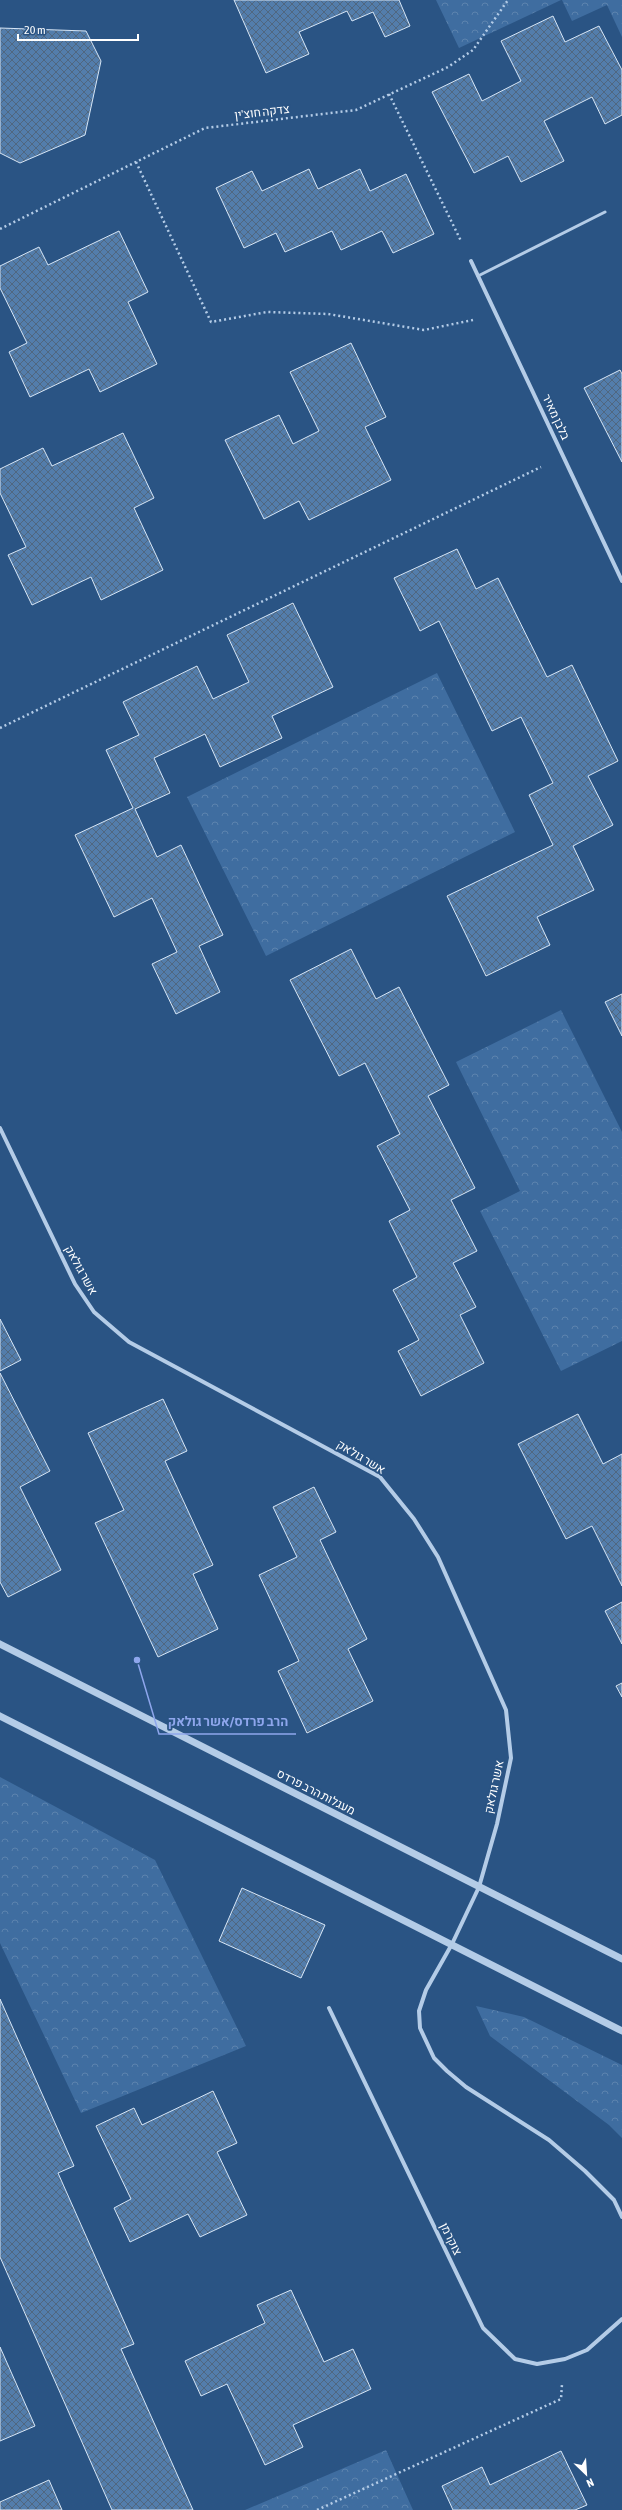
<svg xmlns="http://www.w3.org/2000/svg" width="622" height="2510" viewBox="0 0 622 2510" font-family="'Asap Condensed',Heebo,sans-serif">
<defs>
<pattern id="park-crowns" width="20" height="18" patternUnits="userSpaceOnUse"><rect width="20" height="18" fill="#3f6da0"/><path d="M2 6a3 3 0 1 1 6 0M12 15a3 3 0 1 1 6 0" fill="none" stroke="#5c83ae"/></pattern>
<pattern id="building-cross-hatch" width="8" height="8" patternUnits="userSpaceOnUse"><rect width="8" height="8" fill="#537dab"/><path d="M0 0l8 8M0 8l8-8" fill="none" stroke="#506780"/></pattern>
</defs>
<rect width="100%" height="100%" fill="#2a5484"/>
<!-- park -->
<path fill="url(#park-crowns)" d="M436,0H561L459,48Z
M562,0H622V37L607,5L572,21Z
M437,673L515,832L266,956L187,797Z
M561,1010L622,1132V1341L561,1371L480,1211L520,1191L456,1062Z
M0,1777L155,1860L246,2046L81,2113L0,1943Z
M476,2006L524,2017L622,2065V2138L609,2125L490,2036Z
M386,2450L413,2510H245Z"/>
<!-- building -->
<path fill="url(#building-cross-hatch)" stroke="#d7e6f6" d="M234,0H399L410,26L385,37L373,12L352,21L347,11L299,32L309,54L266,73Z
M553,16L565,42L599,26L622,70V115L605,124L592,97L544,121L564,161L521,182L508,156L474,173L432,92L469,74L482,101L521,81L501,41Z
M0,28L86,31L101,61L85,135L20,163L0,153Z
M309,169L318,189L360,169L370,191L406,174L434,234L393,253L382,231L341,250L332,231L285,252L276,233L244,248L216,188L252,171L262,191Z
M119,231L148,292L128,302L157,364L100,392L89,369L30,397L9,352L27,343L0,288V266L39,247L48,265Z
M351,343L386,417L365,427L391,480L309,520L299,501L264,519L225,440L279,415L293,444L319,431L290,372Z
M620,370L622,374V462L584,388Z
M123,433L154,498L134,508L163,570L101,600L91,577L32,605L8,555L26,547L0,493V469L43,448L52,466Z
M457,549L476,589L498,578L547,677L572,665L618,761L588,776L613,825L573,846L594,890L537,917L550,945L486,976L447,896L553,845L529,795L553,783L521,717L492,731L439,621L420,631L394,578Z
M293,603L333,687L272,716L282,738L220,767L205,734L154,758L170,793L135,809L157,857L181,845L223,935L199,946L220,992L176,1014L152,964L177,952L152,898L114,917L75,835L133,808L106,750L139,735L123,702L197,666L213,699L249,682L227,635Z
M351,949L376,999L399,987L449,1085L428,1096L475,1188L451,1200L477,1251L453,1263L476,1307L460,1315L484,1363L421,1396L398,1351L419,1340L393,1290L417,1277L389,1221L410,1210L377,1146L400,1134L365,1063L339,1076L290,980Z
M622,994V1036L605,1002Z
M0,1319L21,1360L0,1371Z
M0,1373L50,1471L20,1487L61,1570L8,1597L0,1582Z
M163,1399L187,1451L165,1461L213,1565L193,1574L218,1629L158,1657L95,1523L124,1510L88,1433Z
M578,1414L603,1464L622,1454V1586L592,1526L566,1539L518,1444Z
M314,1487L336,1532L320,1540L367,1639L348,1649L373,1701L307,1733L278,1671L299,1661L259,1575L297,1557L273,1507Z
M622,1602V1644L605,1611Z
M622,1683V1697L616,1686Z
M242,1888L325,1925L301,1978L219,1941Z
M0,1999L74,2166L58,2173L134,2344L121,2349L193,2510H112L0,2257Z
M213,2091L237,2143L217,2152L247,2215L200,2237L188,2214L130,2242L114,2208L131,2199L96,2126L134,2108L142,2125Z
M291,2290L324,2362L353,2349L371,2389L293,2425L303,2447L265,2465L227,2384L201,2396L185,2361L265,2323L257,2305Z
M0,2347L35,2426L0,2441Z
M561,2451L587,2505L575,2510H453L442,2486L482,2467L490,2485Z
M49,2480L62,2510H0V2502Z"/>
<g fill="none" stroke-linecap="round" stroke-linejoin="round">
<!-- path -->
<path stroke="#b4cce7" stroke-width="2.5" stroke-dasharray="2 3" stroke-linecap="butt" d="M389,94L461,241
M136,162L211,322L267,312L328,314L424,330L473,320
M0,229L205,128L356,110L448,67L473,50L508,0
M0,728L541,467
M317,2510L561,2399L562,2384"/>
<!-- service -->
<path stroke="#b4cce7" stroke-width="3" d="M478,276L605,212"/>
<!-- minor -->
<path stroke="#b4cce7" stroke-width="4" d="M471,261L622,581
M0,1128L75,1284L94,1312L129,1342L380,1477L414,1519L438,1557L506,1710L511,1758L497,1824L479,1887L452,1944L426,1990L419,2011L420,2028L434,2058L447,2071L466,2087L549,2140L585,2171L614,2200L622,2217
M329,2008L483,2328L515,2359L537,2364L565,2359L587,2350L622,2319"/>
<!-- tertiary -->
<path stroke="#b4cce7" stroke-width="7" d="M0,1644L622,1959
M0,1716L622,2031"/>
</g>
<g text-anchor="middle" stroke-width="3.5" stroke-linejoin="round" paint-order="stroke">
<!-- street labels -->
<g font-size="12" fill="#fff" stroke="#2a5484">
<text transform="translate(262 112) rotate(-7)" y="4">צדקה חוצ'ין</text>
<text transform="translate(556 417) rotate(65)" y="4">בלבן מאיר</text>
<text transform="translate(81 1270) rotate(61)" y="4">אשר גולאק</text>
<text transform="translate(361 1457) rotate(31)" y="4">אשר גולאק</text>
<text transform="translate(494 1787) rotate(-78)" y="4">אשר גולאק</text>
<text transform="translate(316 1792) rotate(27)" y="4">מעגלות הרב פרדס</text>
<text transform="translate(451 2239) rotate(64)" y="4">צוקרמן</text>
</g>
</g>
<!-- callouts -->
<path fill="none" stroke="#8ea6ec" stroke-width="1.5" d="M137 1660L159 1734H296"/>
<circle fill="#8ea6ec" stroke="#2a5484" stroke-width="1.5" cx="137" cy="1660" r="4"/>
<g font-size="13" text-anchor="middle" font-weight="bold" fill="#8ea6ec" stroke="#2a5484" stroke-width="3.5" stroke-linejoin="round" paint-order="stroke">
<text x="228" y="1726">הרב פרדס/אשר גולאק</text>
</g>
<!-- north arrow -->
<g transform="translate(586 2474) rotate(155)" stroke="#2a5484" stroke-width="3" paint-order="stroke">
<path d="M0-3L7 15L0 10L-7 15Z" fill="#ffffff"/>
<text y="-6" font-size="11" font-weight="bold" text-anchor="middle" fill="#ffffff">N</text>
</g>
<!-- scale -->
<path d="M18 34v6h120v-6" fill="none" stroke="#ffffff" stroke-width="2"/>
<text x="24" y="34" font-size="12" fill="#ffffff" stroke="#2a5484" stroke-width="3" paint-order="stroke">20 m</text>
</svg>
